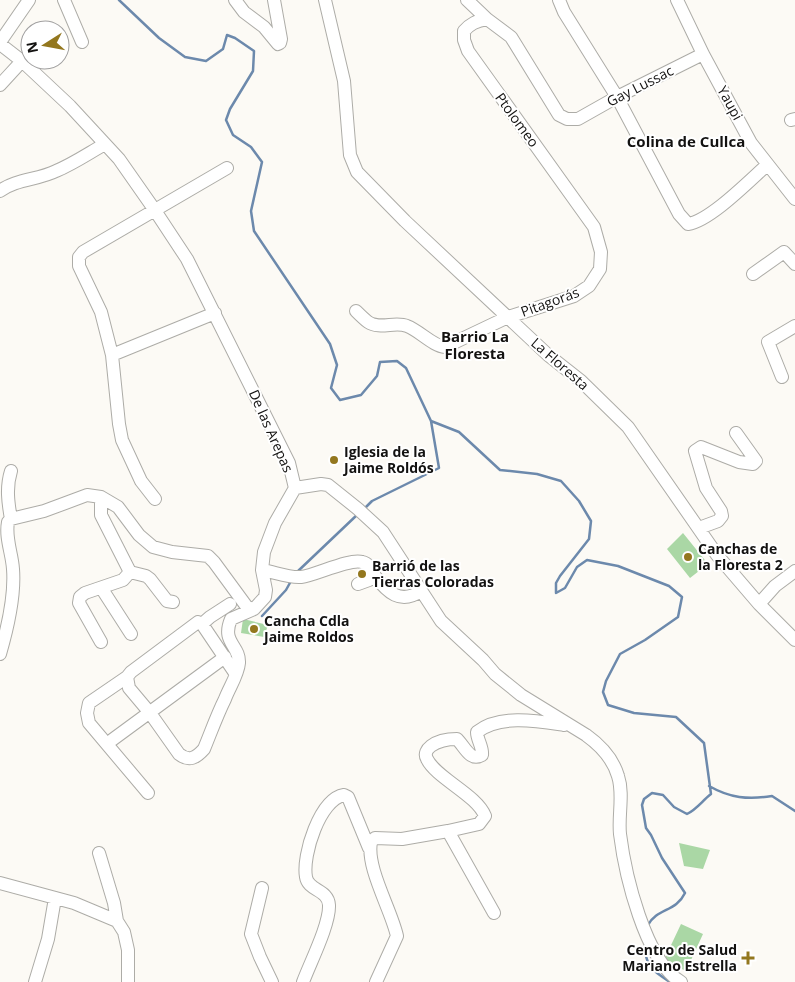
<svg xmlns="http://www.w3.org/2000/svg" width="795" height="982" viewBox="0 0 795 982" font-family="'Open Sans',sans-serif">
<rect width="100%" height="100%" fill="#fcfaf5"/>
<!-- green -->
<path fill="#aad7a5" d="M683,533L708,564L690,578L667,549Z
M243,619L268,625L264,637L241,633Z
M679,843L710,850L703,869L684,866Z
M681,924L703,934L686,971L664,960Z"/>
<g fill="none" stroke-linecap="round" stroke-linejoin="round">
<!-- stream -->
<path stroke="#6c89ac" stroke-width="2.5" d="M119,0L159,38L185,57L206,61L223,49L227,35L235,38L254,51L253,71L230,109L226,120L233,135L251,147L262,162L251,211L254,231L330,344L337,365L331,388L340,400L361,395L377,376L380,362L397,361L406,368L431,421L439,468L372,501L364,509
M431,421L459,432L500,470L537,474L561,481L579,501L591,521L589,539L560,576L556,583V593L565,588L577,567L587,560L618,566L669,586L682,597L678,617L645,640L620,654L606,681L603,692L608,705L634,713L676,717L704,743L711,794C702,801 697,809 687,814L674,807L663,795L652,793L644,799L642,805L646,828L651,835L662,858L685,893C676,912 657,908 648,925
M297,572L358,514
M262,616L286,590L291,581
M709,786C730,798 748,800 772,796L795,811
M645,945C645,967 653,971 670,982"/>
<!-- minor casing -->
<g stroke="#adaca7" stroke-width="14">
<path id="minor" d="M64,0L82,42
M235,0L244,12L264,27L278,44L280,43L281,39L274,0
M325,0L344,81L350,155L357,172L405,221L548,355L581,381L628,427L717,555L759,604L795,640
M467,0L487,19L511,37L559,115L567,119H578L617,97L703,54
M559,0L564,12L617,97L679,214L688,224C710,221 750,180 767,165
M677,0L703,54L751,143L795,199
M0,42L29,0
M0,44L22,61L70,106L119,159L154,209L187,259L289,463L295,488L275,523L264,552L262,570L266,590L265,597L254,609L247,607L214,562L208,556L172,552L153,547L139,535L118,507L101,497L87,495L44,511L11,519L8,522C5,538 12,553 13,569C15,594 7,630 0,654
M0,85L22,61
M791,120L795,119
M0,191C16,179 38,180 56,171C73,164 89,153 105,144
M753,274L784,252L795,264
M356,311C360,315 364,319 368,322C380,330 395,321 407,326C420,331 433,346 445,347L508,317L574,296L589,286L600,269L601,252L594,227L468,51L464,40V31C470,24 476,21 487,19
M112,355L215,313
M782,377L768,342L795,326
M11,471C6,487 8,502 11,519
M295,488L321,484L328,485L358,509L383,532L441,621L483,660L495,674L521,695L586,735C600,745 613,759 618,776C624,794 618,815 620,834C625,874 645,961 681,982
M101,497V515L130,572L123,580L85,593L80,597L79,603L101,642
M155,499L141,481L122,440L119,424L112,355L101,312L79,266V257L83,252L227,168
M699,528L718,521L722,516L721,511L706,488L695,451L701,447L739,462L753,464L756,461L736,433
M262,570C275,572 288,578 301,577C316,575 350,558 362,562C368,563 373,570 375,576L369,580L358,584
M130,572L146,576L150,579L167,601L173,602
M375,576C387,592 400,605 421,591
M102,589L131,634
M759,604L775,586L795,571
M202,624L210,617L230,604
M235,673L202,624L198,622L131,672L127,677L129,688L150,713L179,754C189,762 196,758 204,749C211,732 217,715 225,699C229,688 238,675 239,663C240,645 221,643 231,619L254,609
M127,677L89,703L87,713L89,723L148,793
M112,740L225,657
M448,831L494,913
M99,853L114,903L117,921
M0,883L74,903L117,921L124,932L128,950V982
M262,888L251,934L260,957L272,982
M35,982L48,939L55,898
M303,982C310,963 330,924 329,905C328,889 308,891 306,877C302,855 320,799 344,795L348,797L369,848
M376,982L397,936C391,909 366,868 371,842L375,838L402,839L448,831L479,824L485,816C477,795 436,778 427,759C424,754 427,749 431,746C439,740 447,739 457,739C465,747 470,762 482,755C483,747 477,740 477,732C500,714 538,721 564,725"/>
</g>
<!-- minor -->
<use href="#minor" stroke="#fff" stroke-width="12"/>
</g>
<!-- markers -->
<g fill="#93771e" stroke="#fff" stroke-width="2">
<circle cx="334" cy="460" r="5"/>
<circle cx="688" cy="557" r="5"/>
<circle cx="362" cy="574" r="5"/>
<circle cx="254" cy="629" r="5"/>
<path d="M745.5 950.5h5v5h5v5h-5v5h-5v-5h-5v-5h5z"/>
</g>
<g text-anchor="middle" stroke-width="4" stroke-linejoin="round" paint-order="stroke">
<!-- street labels -->
<g font-size="14" fill="#131211" stroke="#fff">
<text transform="translate(640 86) rotate(-27)" y="5">Gay Lussac</text>
<text transform="translate(730 103) rotate(61)" y="5">Yaupi</text>
<text transform="translate(517 120) rotate(54)" y="5">Ptolomeo</text>
<text transform="translate(550 302) rotate(-20)" y="5">Pitagorás</text>
<text transform="translate(560 364) rotate(41)" y="5">La Floresta</text>
<text transform="translate(271 431) rotate(66)" y="5">De las Arepas</text>
</g>
<!-- poi labels -->
<g font-size="14" font-weight="bold" fill="#131211" stroke="#fff" text-anchor="start">
<text x="344" y="457">Iglesia de la<tspan x="344" dy="16">Jaime Roldós</tspan></text>
<text x="698" y="554">Canchas de<tspan x="698" dy="16">la Floresta 2</tspan></text>
<text x="372" y="571">Barrió de las<tspan x="372" dy="16">Tierras Coloradas</tspan></text>
<text x="264" y="626">Cancha Cdla<tspan x="264" dy="16">Jaime Roldos</tspan></text>
<text x="737" y="955" text-anchor="end">Centro de Salud<tspan x="737" dy="16">Mariano Estrella</tspan></text>
</g>
<!-- neighbourhood labels -->
<g font-size="15" font-weight="bold" fill="#131211" stroke="#fff">
<text x="686" y="147">Colina de Cullca</text>
<text x="475" y="342">Barrio La<tspan x="475" dy="17">Floresta</tspan></text>
</g>
</g>
<!-- north arrow -->
<g transform="translate(45 45) rotate(259)"><circle r="24" fill="#ffffff" stroke="#a1a0a0"/>
<path d="M0-4L9 19L0 12L-9 19Z" fill="#93771e"/>
<text y="-8" font-size="14" font-weight="bold" text-anchor="middle" fill="#131211">N</text>
</g>
</svg>
